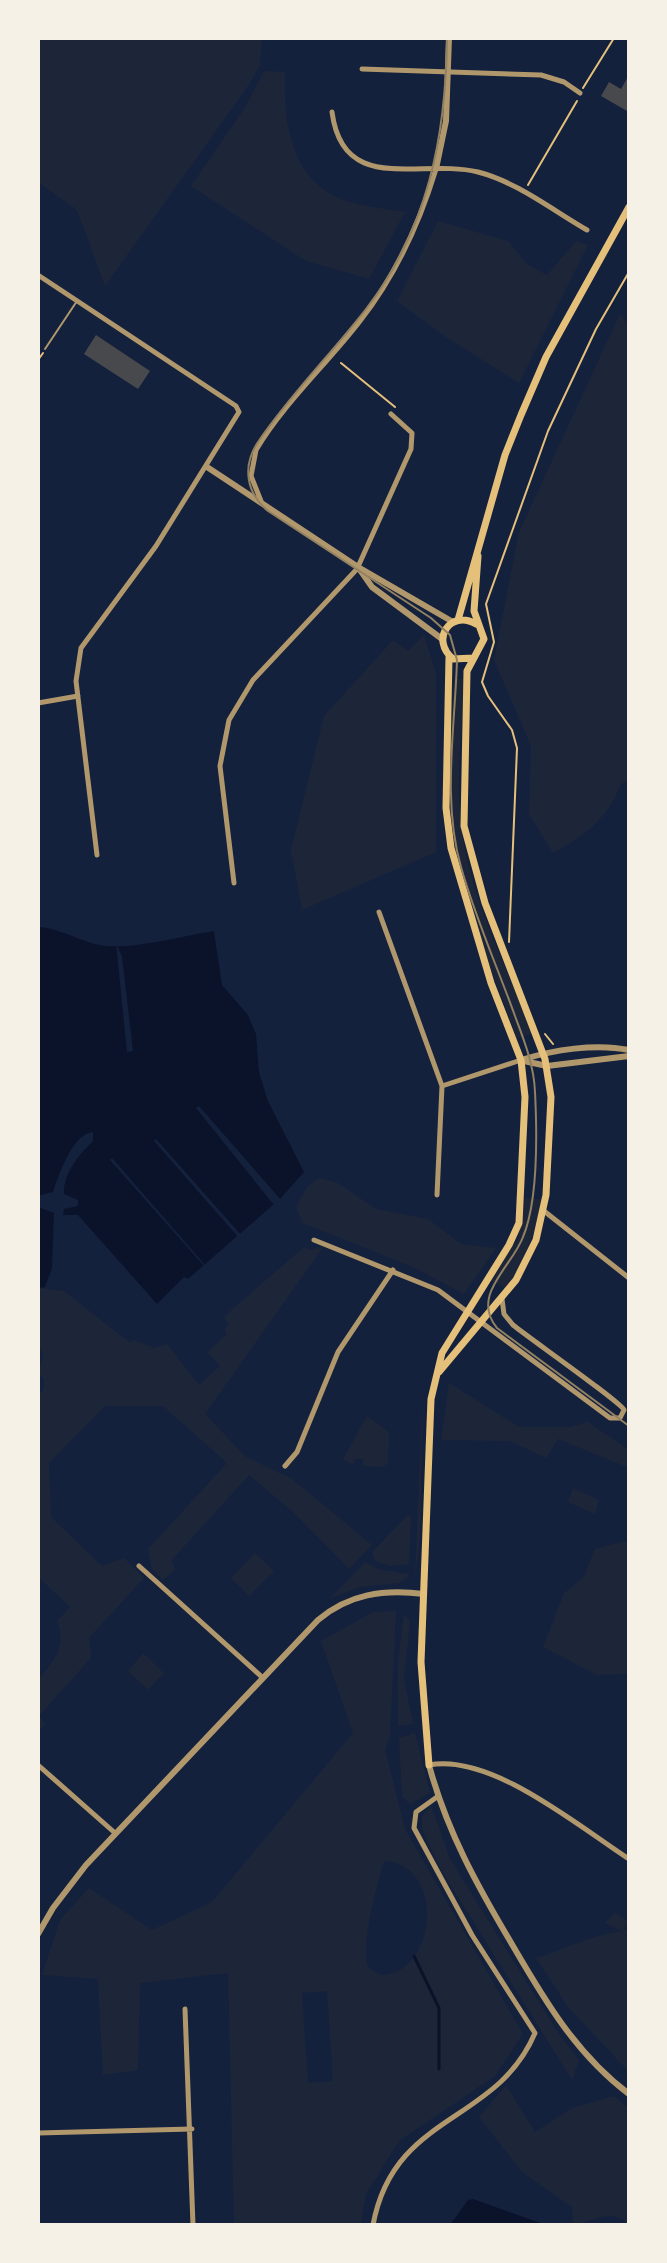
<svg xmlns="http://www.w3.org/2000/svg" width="667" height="2263" viewBox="0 0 667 2263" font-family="'Asap Condensed',sans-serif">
<rect width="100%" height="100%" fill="#14213d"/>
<!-- green -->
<path fill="#1d2539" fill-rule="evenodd" d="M38,38H262L260,65L248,86L105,286L77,210L38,182Z
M264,71L285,72C283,124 291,184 350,202C367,207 387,209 405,212L369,279L306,261L191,186L246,106Z
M438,221L508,241L527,264L547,275L576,241L588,245L519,383L446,337L397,301Z
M620,314L629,328V779L620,785C610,817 582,838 553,853L529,814L531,746L494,660L519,532Z
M424,635L436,673V852L302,910L291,850L324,716L393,640L408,651Z
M454,679H464C462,735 453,794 465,850C478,914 510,973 532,1033L517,1039C493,970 460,900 451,827C445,779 452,727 454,679Z
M319,1178L338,1183L376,1209L428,1219L461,1244L496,1248L464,1294L413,1267L303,1223L296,1207L307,1187Z
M525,1198L542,1199C536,1232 525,1260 506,1288L490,1280L518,1238Z
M324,1246L205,1414L245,1456L292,1479L372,1545L349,1569L293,1512L249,1475L172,1560L175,1570L163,1580L152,1569L148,1549L227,1463L163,1406H105L49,1463L51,1517L102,1566L124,1558L144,1578L89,1638L91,1658L39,1716L45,1724L38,1732V1679C54,1662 68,1644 57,1621L70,1607L38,1577V1395L44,1389V1379L38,1374L43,1356L38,1343V1288L64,1291L129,1342L134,1340L154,1348L167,1344L199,1385L220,1366L207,1352L227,1334L224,1329L229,1324L224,1318L227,1314L304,1247L309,1250Z
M449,1383L519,1427H569L588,1422L629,1450V1468L558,1439L546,1458L510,1441L441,1440Z
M423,1397L420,1538L415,1580L422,1409Z
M367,1416L389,1432L388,1463L383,1467L363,1466V1459H355L353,1465L343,1459Z
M573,1488L599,1500L595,1514L568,1502Z
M407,1516H411L409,1564L390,1566L375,1561L372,1552Z
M625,1541L629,1543V1674L597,1675L543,1647L564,1593L583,1578L595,1549Z
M255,1553L274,1571L249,1596L231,1578Z
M365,1562L378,1569L408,1574V1577L399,1583L360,1587L330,1598Z
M396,1611L390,1736L385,1749L405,1829L523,2034L495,2076L399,2141L366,2194L361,2225H234L228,1973L140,1983L138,2070L103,2075L98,1979L42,1975L60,1920L89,1888L152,1930L212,1902L353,1733L321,1641L373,1612ZM388,1861C448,1871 434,1974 381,1975L368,1967C360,1947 377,1886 383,1863ZM327,1991L333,2081L308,2083L302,1993Z
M404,1614L410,1621L404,1679L413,1724L398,1726V1661Z
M143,1653L164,1673L148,1690L128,1671Z
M415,1733L430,1793L410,1804L402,1796L399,1738Z
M431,1806L450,1859L557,2031L579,2060L572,2080L441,1870L422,1829V1816Z
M615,1913L628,1921L623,1930H629V2072L568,2007L536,1958C566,1949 591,1935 622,1931L605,1923Z
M506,2085L535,2132L572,2108L614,2096L629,2109V2225C613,2207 593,2222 573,2225L572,2207L522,2172L479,2117Z"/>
<!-- water -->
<path fill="#0b132b" d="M38,927C63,928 84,945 109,946C140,948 183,936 214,931L222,985L248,1015L256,1034L259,1072L268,1101L304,1172L280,1199L188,1279L184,1277L157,1304L78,1215H63L64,1209L78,1206V1200L64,1194C63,1173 79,1155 93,1141V1132C72,1134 59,1175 53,1192L38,1196Z
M38,1207L54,1213L52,1268L45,1287L38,1288Z
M473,2199L546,2225H450L468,2200Z"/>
<!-- pier -->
<path fill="#14213d" d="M116,943L122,957L133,1051L127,1052Z
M199,1106L281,1200L274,1205L196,1108Z
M156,1139L242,1236L239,1238L154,1141Z
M112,1158L205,1265V1267L110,1160Z"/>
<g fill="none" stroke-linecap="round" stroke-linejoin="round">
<!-- stream -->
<path stroke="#0b132b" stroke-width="3" d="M414,1956L439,2008V2069"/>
</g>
<!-- building -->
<path fill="#48494c" d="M629,75V108L627,111L601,96L609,82L621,89Z
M96,335L150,371L138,389L84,354Z"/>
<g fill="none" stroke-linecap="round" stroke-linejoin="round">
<!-- path -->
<path stroke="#e5c07b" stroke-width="2" d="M583,88L614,38
M528,185L577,101
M38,360L43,353
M341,363L395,407
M509,942L517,748L512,730L488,696L482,682L494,642L486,604L548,431L596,329L629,272
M545,1034L553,1044"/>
<!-- service -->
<path stroke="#b1986c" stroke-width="2" d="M45,349L77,301"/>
<!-- minor -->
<path stroke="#b1986c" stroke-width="5" d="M362,69L541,75L564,82L580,93
M332,112C343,196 420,158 478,172C517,182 552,210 587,230
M38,275L236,406L239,412L156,546L81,648L76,681L97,855
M261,501L251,476L256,450C284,403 327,364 360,321C396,275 419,225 436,169
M38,703L78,696
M234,883L220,766L229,720L253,680L357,569L411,449L412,433L391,414
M379,912L442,1086
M437,1195L442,1086L521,1060
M544,1211L629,1278
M314,1240L438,1290L610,1418H620L624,1410C622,1403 529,1338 513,1325L504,1314L502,1299
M285,1466L297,1452L338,1352L393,1270
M139,1566L262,1677
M38,1765L115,1833
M429,1765C491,1753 578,1826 629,1859
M185,2009L193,2225
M38,2133L192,2129
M373,2225C394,2112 496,2125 535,2033L472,1935L414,1828L416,1812L437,1797"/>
<!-- tertiary -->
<path stroke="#b1986c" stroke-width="6" d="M436,169L446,121L449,38
M207,467L358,567L453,622
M358,567L372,587L442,639
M521,1060C553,1050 595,1043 629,1050
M524,1061L547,1066L629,1056
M429,1765C447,1832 478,1887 513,1946C545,2001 577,2055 629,2094
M38,1934L53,1908L86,1865L318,1620C349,1594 383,1589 424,1594"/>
<!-- secondary -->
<path stroke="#e5c07b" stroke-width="7" d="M458,620L505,455L521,415L546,357L629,207
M473,658L453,659C430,640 450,609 476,624
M439,1372L516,1280L536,1240L546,1195L551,1097L545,1059L485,903L464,826L467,671L484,639L474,611L478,556
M429,1765L421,1662L431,1399L442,1353L509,1245L519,1223L525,1097L521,1060L491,983L451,848L446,808L449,657"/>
<!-- tram -->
<path stroke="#918062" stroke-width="2" d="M447,38C446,136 428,229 366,309C331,354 290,395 258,442C242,466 246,493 268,511L431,618L450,635L457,660C455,728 442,801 461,867C475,917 497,966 515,1016C524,1040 534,1065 535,1092C537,1132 538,1201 523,1237C512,1267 470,1295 497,1328L629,1426"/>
</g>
<!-- border -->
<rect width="667" height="2263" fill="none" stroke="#f6f1e7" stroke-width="80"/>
</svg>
